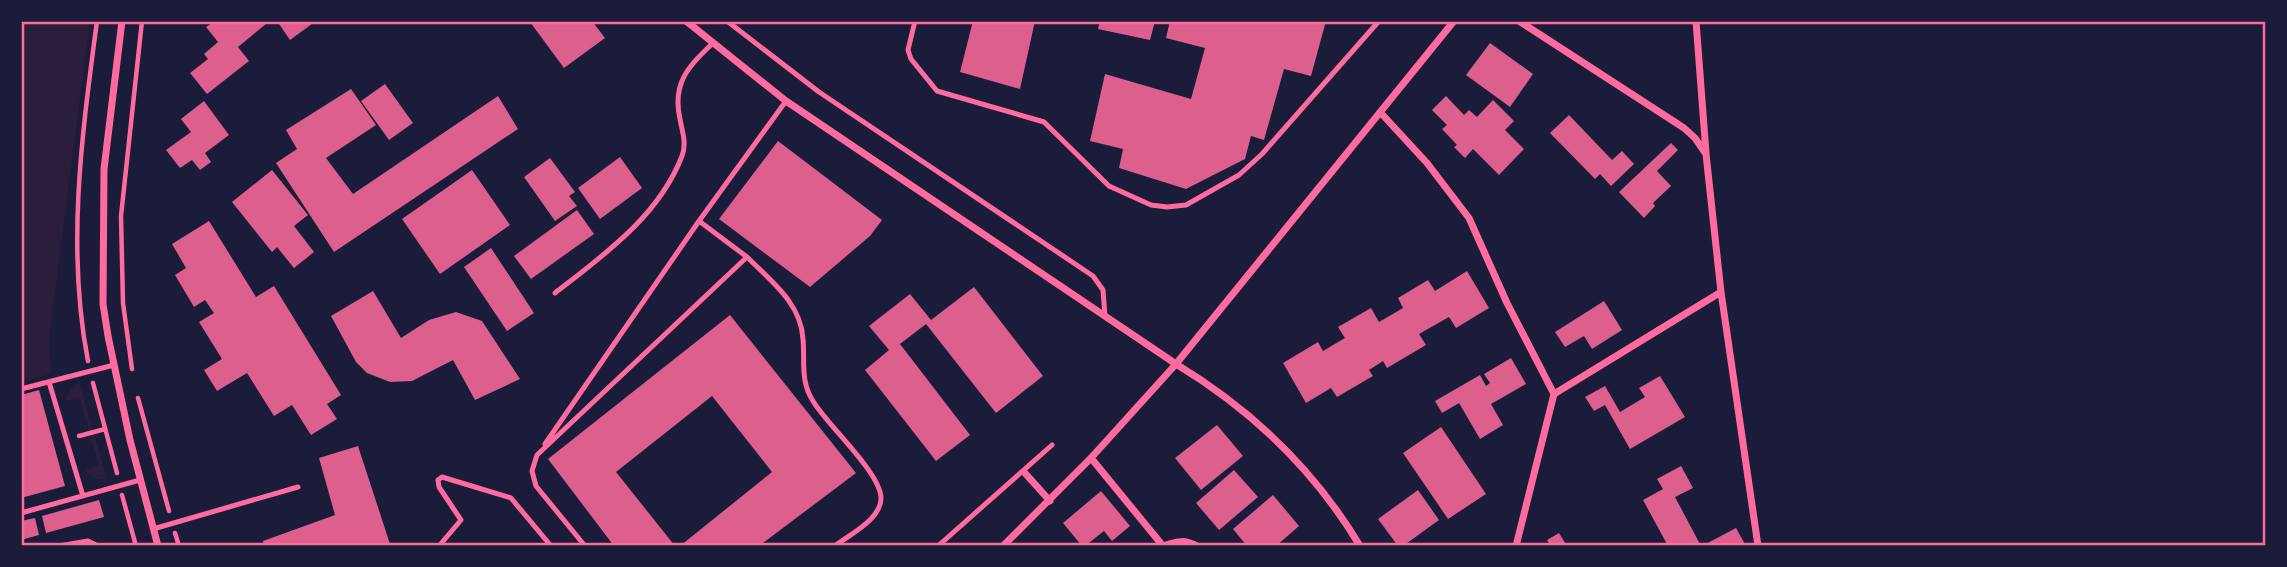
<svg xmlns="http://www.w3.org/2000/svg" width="2287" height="567" viewBox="0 0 2287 567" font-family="Barlow,sans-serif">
<rect width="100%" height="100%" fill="#1b1b3a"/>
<!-- green -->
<path fill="#2a1e3b" d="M21,21H90L49,339L51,374L21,382Z
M79,382L93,430L89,431L80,398L65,401L70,390Z
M94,434L107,479H97L84,470L99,465L90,435Z"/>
<!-- building -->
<path fill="#dd5f8e" d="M215,21H264L266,24L238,47L249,61L207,94L190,73L208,59L204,54L218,42L206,27Z
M277,21H316L290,40Z
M532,21H592L605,38L564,68L530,22Z
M973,21H1035L1020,89L960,72Z
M1100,21H1155L1150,40L1098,29Z
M1170,21H1326L1311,76L1284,69L1264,140L1251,136L1245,159L1186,189L1119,168L1123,149L1090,141L1105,74L1191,99L1205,48L1166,38Z
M1490,43L1533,74L1510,107L1466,75Z
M385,84L413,123L389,140L361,101Z
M351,89L376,125L326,158L353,194L498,96L518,129L334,252L276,163L297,149L286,130Z
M1446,96L1464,115L1469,110L1477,117L1493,100L1514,121L1505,130L1524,149L1499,175L1473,149L1465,158L1454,147L1457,145L1442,129L1447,125L1432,110Z
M204,101L229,135L205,153L211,162L200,170L192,160L180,168L166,150L191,132L181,119Z
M1569,115L1612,160L1622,151L1634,164L1611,186L1600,174L1595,179L1550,133Z
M778,141L882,220L870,236L810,287L719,219Z
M1671,143L1678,150L1657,171L1671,186L1653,203L1655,206L1644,218L1619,192Z
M620,157L642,188L600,219L578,188Z
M550,158L575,192L569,196L577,206L555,221L524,177Z
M272,170L308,215L294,226L314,252L294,268L277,247L272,252L232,202Z
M472,170L510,225L440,274L402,219Z
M577,210L594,234L531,279L514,256Z
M209,221L256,297L274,286L341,395L327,404L337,419L311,435L292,405L274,416L247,373L217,391L204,370L222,359L199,322L214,313L205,300L194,307L175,275L186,268L172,244Z
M491,248L534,313L507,331L464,267Z
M1467,271L1489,308L1456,328L1449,317L1419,334L1426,345L1387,368L1383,361L1369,370L1373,376L1337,397L1331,388L1306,403L1283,363L1318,342L1323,351L1345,338L1338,327L1371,308L1379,322L1403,308L1398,298L1428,280L1435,291Z
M974,287L1043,376L996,413L926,324L900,344L970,435L936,461L865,370L889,350L869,326L910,294L931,320Z
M373,291L401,338L429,320L456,312L482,321L520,379L475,400L453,360L412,381L390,382L367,373L356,362L331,316Z
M1604,301L1622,330L1592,349L1584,336L1565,347L1555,332Z
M730,315L856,473L759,546H680L772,472L712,396L616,472L675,546H614L548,459Z
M1511,358L1526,384L1491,404L1503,425L1480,439L1459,403L1442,413L1435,401L1480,375L1486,386L1490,383L1484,374Z
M1660,376L1685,417L1630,449L1605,405L1594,411L1585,397L1605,386L1620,412L1645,397L1639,388Z
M39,390L65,486L21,498V395Z
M1217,425L1243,456L1201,490L1175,458Z
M1441,427L1486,494L1448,519L1403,453Z
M358,446L390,544L385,546H264L263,541L335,515L319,458Z
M1681,466L1693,488L1675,497L1701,546H1668L1643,500L1663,489L1657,479Z
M1234,470L1258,497L1219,530L1196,503Z
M1418,490L1439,520L1403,546H1398L1378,519Z
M1101,491L1130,526L1112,541L1104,531L1085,546H1082L1063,523Z
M1273,495L1299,526L1276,546H1247L1233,529Z
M99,500L104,517L46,533L42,516Z
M35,518L39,535L21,540V521Z
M1736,528L1746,546H1702Z
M1559,533L1567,546H1551L1547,540Z"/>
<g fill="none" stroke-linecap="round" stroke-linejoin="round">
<!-- path -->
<path stroke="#ff6b9d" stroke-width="4.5" d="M88,361C66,248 82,134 97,21
M132,369L123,303L121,216L142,21
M93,383L117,473
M138,398L169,511
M79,436L105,429
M122,495L136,546
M175,533L179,546"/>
<!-- service -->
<path stroke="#ff6b9d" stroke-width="5" d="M727,21L819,92L1093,276L1103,290L1105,316
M915,21L908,50L911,59L937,91L1044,122L1109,186L1151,205L1167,207L1186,205L1239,175L1262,154L1379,21
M699,221L747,257
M555,293C604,255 659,216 682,156C687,143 682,131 680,119C672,84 688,66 712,44
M49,382L83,496
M21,389L114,365
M545,444L699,221L786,101
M21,513L140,480
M153,529L298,487
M1163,545C1177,540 1185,538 1199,546
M59,546L88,541L98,546
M439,546L461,520L439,487L438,480L442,477L511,498L551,546
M585,546L536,486L532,471L537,455L747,257C771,281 801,303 803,339C805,361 800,381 813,401C827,425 879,471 881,497C882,519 850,534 835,546
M938,546L1052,445"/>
<!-- minor -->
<path stroke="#ff6b9d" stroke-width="7" d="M122,21L104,169L103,304L108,336L130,440L158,546
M686,21L786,101L1176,364C1252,410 1314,469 1360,546
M1519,21L1684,128L1695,138L1706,154L1721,292L1758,546
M1696,21L1706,153
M1380,112L1427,163L1469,218L1507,303L1554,394L1516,546
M1554,394L1721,292
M1091,458L1163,546
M1024,472L1050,501
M1003,546L1091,458L1176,364L1454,21"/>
</g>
<!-- border -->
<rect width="2287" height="567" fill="none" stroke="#1b1b3a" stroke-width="46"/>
<rect x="23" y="23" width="2241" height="521" fill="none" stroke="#ff6b9d" stroke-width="2.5"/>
</svg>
